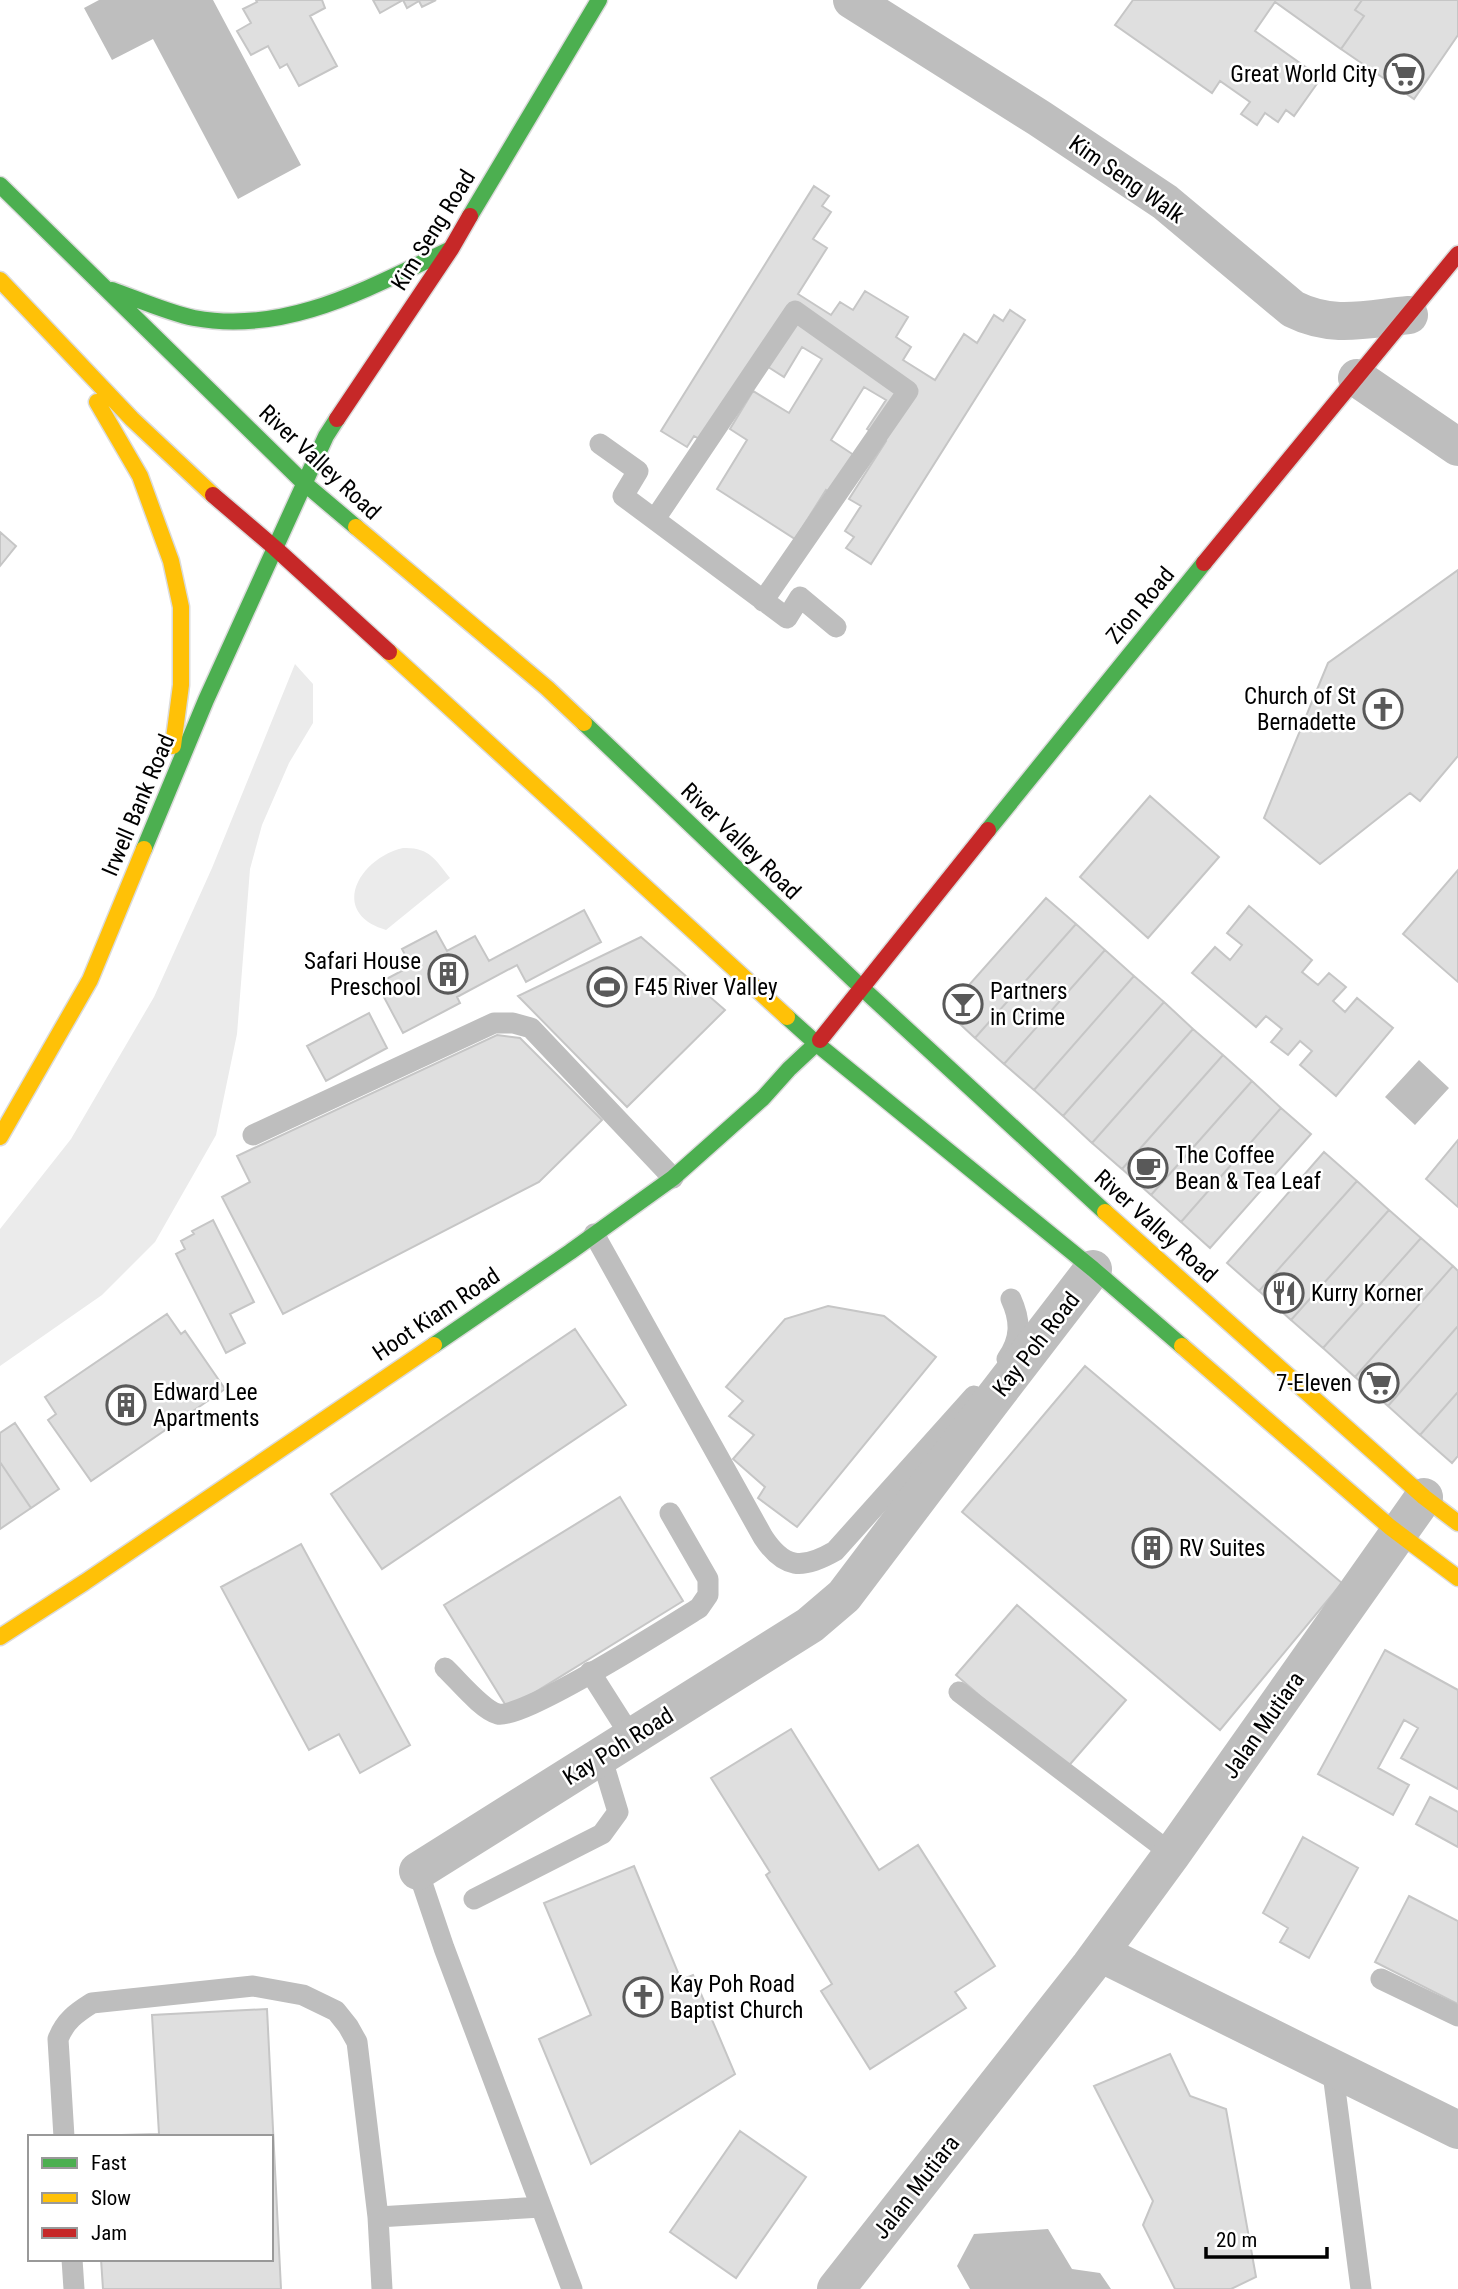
<svg xmlns="http://www.w3.org/2000/svg" width="1458" height="2289" viewBox="0 0 1458 2289" font-family="'Roboto Condensed',sans-serif">
<rect width="100%" height="100%" fill="#fff"/>
<!-- green -->
<path fill="#ebebeb" d="M295,664L313,684V723L289,763L262,825L250,869L237,1034L216,1135L155,1242L102,1295L0,1366V1229L71,1139L154,997L212,868Z
M403,848C429,847 435,859 450,878L386,930C328,913 359,858 403,848Z"/>
<!-- water -->
<path fill="#bebebe" d="M99,0H213L301,165L238,199L153,39L112,60L84,8Z
M1419,1060L1449,1088L1415,1125L1385,1097Z
M1048,2229L1072,2269L1100,2273L1111,2289H970L957,2266L974,2234Z"/>
<!-- building -->
<path fill="#dfdfdf" stroke="#c6c6c6" stroke-width="2" d="M256,0H322L325,8L310,16L337,66L299,86L287,64L280,68L268,46L251,55L237,31L251,23L243,9L257,2Z
M373,0H403L380,13Z
M403,0H436L422,7L419,1L407,8Z
M1133,0H1362L1355,10L1364,16L1341,49L1275,2L1255,31L1321,78L1294,116L1286,110L1278,122L1265,113L1257,125L1241,114L1250,102L1220,81L1212,93L1115,25Z
M1362,0H1458V35L1414,99L1341,49L1364,16L1355,10Z
M814,186L829,196L822,206L831,212L813,239L827,248L798,294L831,315L840,302L853,310L865,291L908,317L896,337L911,347L903,360L935,380L964,334L977,343L994,315L1003,321L1010,310L1025,320L871,564L846,548L854,537L845,531L861,506L849,499L886,441L867,429L886,400L864,387L831,440L866,463L843,501L826,490L795,539L717,489L747,440L730,429L753,391L789,413L822,359L802,347L784,377L765,365L703,441L694,436L687,447L661,431Z
M0,532L16,546L0,566Z
M1458,570V756L1420,801L1410,793L1320,864L1264,818L1328,663Z
M1150,796L1219,857L1148,938L1080,877Z
M1458,870V982L1403,934Z
M1046,898L1076,924L975,1038L946,1011Z
M1249,906L1312,960L1302,972L1318,985L1329,973L1346,987L1333,1001L1345,1012L1357,998L1393,1028L1336,1096L1300,1065L1312,1051L1300,1041L1288,1055L1271,1042L1282,1029L1266,1016L1256,1027L1192,973L1215,947L1230,960L1242,945L1227,933Z
M584,910L601,942L526,982L517,965L457,997L460,1003L403,1033L377,984L411,966L402,949L436,931L447,951L475,936L489,961Z
M1076,924L1105,950L1004,1064L975,1038Z
M641,937L725,1010L627,1107L518,996Z
M1105,950L1134,976L1034,1090L1004,1064Z
M1134,976L1164,1002L1063,1116L1034,1090Z
M1164,1002L1193,1029L1092,1143L1063,1116Z
M369,1013L387,1048L326,1081L307,1046Z
M1193,1029L1223,1055L1122,1169L1092,1143Z
M497,1035L520,1038L602,1120L539,1182L283,1314L222,1197L250,1182L237,1156Z
M1223,1055L1252,1081L1151,1195L1122,1169Z
M1252,1081L1281,1108L1181,1222L1151,1195Z
M1281,1108L1311,1134L1210,1248L1181,1222Z
M1458,1140V1207L1426,1179Z
M1324,1152L1357,1181L1259,1291L1227,1263Z
M1357,1181L1389,1210L1291,1320L1259,1291Z
M1389,1210L1421,1238L1323,1348L1291,1320Z
M213,1220L254,1302L230,1314L245,1343L226,1353L176,1254L185,1249L181,1241L194,1234L192,1231Z
M1421,1238L1453,1266L1355,1377L1323,1348Z
M1453,1266L1458,1271V1326L1388,1406L1355,1377Z
M828,1306L884,1316L936,1357L797,1527L758,1498L765,1487L733,1459L754,1435L729,1416L743,1401L726,1387L785,1319Z
M167,1314L181,1334L185,1331L225,1389L91,1481L48,1420L56,1414L45,1397Z
M1458,1326V1392L1420,1435L1388,1406Z
M575,1329L626,1405L382,1569L331,1494Z
M1085,1366L1342,1583L1220,1730L962,1512Z
M1458,1392V1456L1452,1463L1420,1435Z
M15,1423L59,1489L31,1508L0,1462V1433Z
M0,1462L31,1508L0,1529Z
M620,1497L683,1601L508,1709L444,1605Z
M301,1544L410,1745L360,1773L339,1734L309,1750L221,1587Z
M1017,1605L1126,1700L1065,1770L956,1675Z
M1385,1650L1458,1690V1789L1401,1758L1418,1728L1404,1720L1378,1768L1409,1785L1393,1815L1318,1774Z
M791,1729L879,1870L918,1845L995,1966L955,1992L966,2008L870,2069L821,1991L832,1984L766,1875L770,1872L711,1778Z
M1430,1797L1458,1812V1847L1416,1824Z
M1303,1837L1358,1868L1309,1958L1280,1942L1288,1928L1263,1913Z
M634,1866L681,1980L693,1975L735,2074L591,2164L539,2039L591,2015L544,1903Z
M1409,1896L1458,1921V2004L1375,1962Z
M267,2009L281,2289H103L101,2259H271V2137L121,2135L159,2134L152,2015Z
M1170,2054L1190,2096L1226,2109L1256,2277L1231,2289H1175L1143,2225L1153,2201L1094,2086Z
M740,2131L806,2177L736,2278L670,2232Z"/>
<g fill="none" stroke-linecap="round" stroke-linejoin="round">
<!-- fast casing -->
<g stroke="#dbdbdb" stroke-width="19">
<path id="fast" d="M0,185L304,483L356,527
M470,216L599,0
M112,290C137,299 169,313 194,318C287,335 368,288 449,250
M584,723L862,988L1105,1212
M988,830L1204,563
M144,849L206,700L326,436L337,419
M787,1017L817,1044L1093,1269L1182,1346
M434,1345L570,1252L673,1178L763,1098L789,1069L820,1040"/>
</g>
<!-- slow casing -->
<g stroke="#dbdbdb" stroke-width="19">
<path id="slow" d="M0,280L132,419L213,495
M97,402L140,476L171,561L181,607V685L173,746
M356,527L547,688L584,723
M389,652L787,1017
M0,1137L90,980L144,849
M1105,1212L1424,1497L1458,1523
M1182,1346L1390,1527L1458,1578
M0,1637L85,1582L434,1345"/>
</g>
<!-- jam casing -->
<g stroke="#dbdbdb" stroke-width="19">
<path id="jam" d="M337,419L451,249L470,216
M213,495L275,548L389,652
M1204,563L1458,254
M820,1040L988,830"/>
</g>
<!-- lane -->
<path stroke="#bebebe" stroke-width="21" d="M600,444L638,471L623,496L787,618L800,597L836,627
M655,519L795,311L908,391L763,601
M253,1135L494,1023H513L531,1028L673,1178
M594,1234L763,1537C784,1569 802,1570 835,1551L974,1396
M1007,1359C1021,1339 1021,1321 1011,1299
M445,1668C458,1680 482,1710 498,1714C522,1720 670,1626 699,1608L708,1595V1579L670,1513
M590,1672L632,1738
M959,1692L1172,1854
M418,1871L444,1948L572,2289
M474,1899L602,1834L618,1812L601,1756
M1381,1979L1458,2016
M1332,2066L1361,2289
M64,2137L58,2039C65,2021 76,2013 92,2003L253,1986L303,1995L336,2011L348,2026L357,2042L378,2217L382,2289
M378,2217L541,2207
M72,2259L74,2289"/>
<!-- street -->
<path stroke="#bebebe" stroke-width="38" d="M852,0L1039,118L1165,202L1293,309C1333,329 1366,319 1409,315
M1357,378L1458,447
M418,1871L810,1625L844,1596L990,1403L1093,1269
M1100,1953L1458,2130
M836,2289L1090,1966L1172,1854L1424,1497"/>
<!-- fast -->
<use href="#fast" stroke="#4caf50" stroke-width="16"/>
<!-- slow -->
<use href="#slow" stroke="#ffc107" stroke-width="16"/>
<!-- jam -->
<use href="#jam" stroke="#c62828" stroke-width="16"/>
</g>
<!-- icons -->
<defs>
<g id="supermarket-ring" transform="scale(2.0125)"><circle r="9.5" fill="#fff" stroke="#595959" stroke-width="1.5"/><path d="M-6-5.5h2.5l.6 2H6L4.5 2H-2.5L-4.4-4H-6ZM-1.5 3.2a1.3 1.3 0 1 0 .1 0ZM3 3.2a1.3 1.3 0 1 0 .1 0Z" fill="#595959"/></g>
<g id="church-ring" transform="scale(2.0125)"><circle r="9.5" fill="#fff" stroke="#595959" stroke-width="1.5"/><path d="M-1.2-6h2.4v3.5h3.3v2.4h-3.3V6h-2.4V-.1h-3.3v-2.4h3.3Z" fill="#595959"/></g>
<g id="building-ring" transform="scale(2.0125)"><circle r="9.5" fill="#fff" stroke="#595959" stroke-width="1.5"/><path d="M-4-6H4V6H1V3H-1V6H-4ZM-2.5-4.3h1.7v1.8h-1.7ZM.8-4.3h1.7v1.8H.8ZM-2.5-1h1.7V.8h-1.7ZM.8-1h1.7V.8H.8Z" fill="#595959"/></g>
<g id="stadium-ring" transform="scale(2.0125)"><circle r="9.5" fill="#fff" stroke="#595959" stroke-width="1.5"/><path d="M0-5a6.5 5 0 1 0 0 10a6.5 5 0 1 0 0-10ZM-3.5-1.8h7v3.6h-7Z" fill="#595959"/></g>
<g id="bar-ring" transform="scale(2.0125)"><circle r="9.5" fill="#fff" stroke="#595959" stroke-width="1.5"/><path d="M-6-5H6L.8 .8V4.5H3.5V6h-7V4.5H-.8V.8Z" fill="#595959"/></g>
<g id="cafe-ring" transform="scale(2.0125)"><circle r="9.5" fill="#fff" stroke="#595959" stroke-width="1.5"/><path d="M-5.5-4.5H6V0H3Q3 3.5 0 3.5H-2.5Q-5.5 3.5-5.5 0ZM3-3.2v2h1.7v-2ZM-6 4.5H4V6H-6Z" fill="#595959"/></g>
<g id="restaurant-ring" transform="scale(2.0125)"><circle r="9.5" fill="#fff" stroke="#595959" stroke-width="1.5"/><path d="M-5-6h1v4h1v-4h1v4h1v-4h1v5L-1.5 .5V6h-2V.5L-5-1ZM5-6V6H3V1.5H1.5Q1.5-4 5-6Z" fill="#595959"/></g>
</defs>
<g fill-rule="evenodd">
<use href="#supermarket-ring" x="1404" y="74"/>
<use href="#church-ring" x="1383" y="709"/>
<use href="#building-ring" x="448" y="974"/>
<use href="#stadium-ring" x="607" y="987"/>
<use href="#bar-ring" x="963" y="1004"/>
<use href="#cafe-ring" x="1148" y="1168"/>
<use href="#restaurant-ring" x="1284" y="1293"/>
<use href="#supermarket-ring" x="1379" y="1383"/>
<use href="#building-ring" x="126" y="1405"/>
<use href="#building-ring" x="1152" y="1548"/>
<use href="#church-ring" x="643" y="1997"/>
</g>
<g text-anchor="middle" stroke-width="5" stroke-linejoin="round" paint-order="stroke">
<!-- poi labels -->
<g font-size="23" fill="#000" stroke="#fff" text-anchor="start">
<text x="1377" y="82" text-anchor="end">Great World City</text>
<text x="1356" y="704" text-anchor="end">Church of St<tspan x="1356" dy="26">Bernadette</tspan></text>
<text x="421" y="969" text-anchor="end">Safari House<tspan x="421" dy="26">Preschool</tspan></text>
<text x="634" y="995">F45 River Valley</text>
<text x="990" y="999">Partners<tspan x="990" dy="26">in Crime</tspan></text>
<text x="1175" y="1163">The Coffee<tspan x="1175" dy="26">Bean &amp; Tea Leaf</tspan></text>
<text x="1311" y="1301">Kurry Korner</text>
<text x="1352" y="1391" text-anchor="end">7-Eleven</text>
<text x="153" y="1400">Edward Lee<tspan x="153" dy="26">Apartments</tspan></text>
<text x="1179" y="1556">RV Suites</text>
<text x="670" y="1992">Kay Poh Road<tspan x="670" dy="26">Baptist Church</tspan></text>
</g>
<!-- street labels -->
<g font-size="23" fill="#000" stroke="#fff">
<text transform="translate(1127 179) rotate(35)" y="8">Kim Seng Walk</text>
<text transform="translate(433 230) rotate(-58)" y="8">Kim Seng Road</text>
<text transform="translate(320 462) rotate(43)" y="8">River Valley Road</text>
<text transform="translate(1140 605) rotate(-50)" y="8">Zion Road</text>
<text transform="translate(138 805) rotate(-67)" y="8">Irwell Bank Road</text>
<text transform="translate(741 841) rotate(44)" y="8">River Valley Road</text>
<text transform="translate(1156 1226) rotate(42)" y="8">River Valley Road</text>
<text transform="translate(436 1314) rotate(-34)" y="8">Hoot Kiam Road</text>
<text transform="translate(1036 1344) rotate(-52)" y="8">Kay Poh Road</text>
<text transform="translate(1263 1725) rotate(-55)" y="8">Jalan Mutiara</text>
<text transform="translate(618 1746) rotate(-32)" y="8">Kay Poh Road</text>
<text transform="translate(916 2187) rotate(-52)" y="8">Jalan Mutiara</text>
</g>
</g>
<!-- legend -->
<rect x="28" y="2135" width="245" height="126" fill="#ffffff" stroke="#999999" stroke-width="2"/>
<rect x="42" y="2158" width="35" height="10" fill="#4caf50" stroke="#999999" stroke-width="2"/>
<text x="91" y="2170" font-size="21" fill="#000000">Fast</text>
<rect x="42" y="2193" width="35" height="10" fill="#ffc107" stroke="#999999" stroke-width="2"/>
<text x="91" y="2205" font-size="21" fill="#000000">Slow</text>
<rect x="42" y="2228" width="35" height="10" fill="#c62828" stroke="#999999" stroke-width="2"/>
<text x="91" y="2240" font-size="21" fill="#000000">Jam</text>
<!-- scale -->
<path d="M1206 2247v10h121v-10" fill="none" stroke="#000000" stroke-width="3.5"/>
<text x="1216" y="2247" font-size="21" fill="#000000" stroke="#ffffff" stroke-width="5" paint-order="stroke">20 m</text>
</svg>
